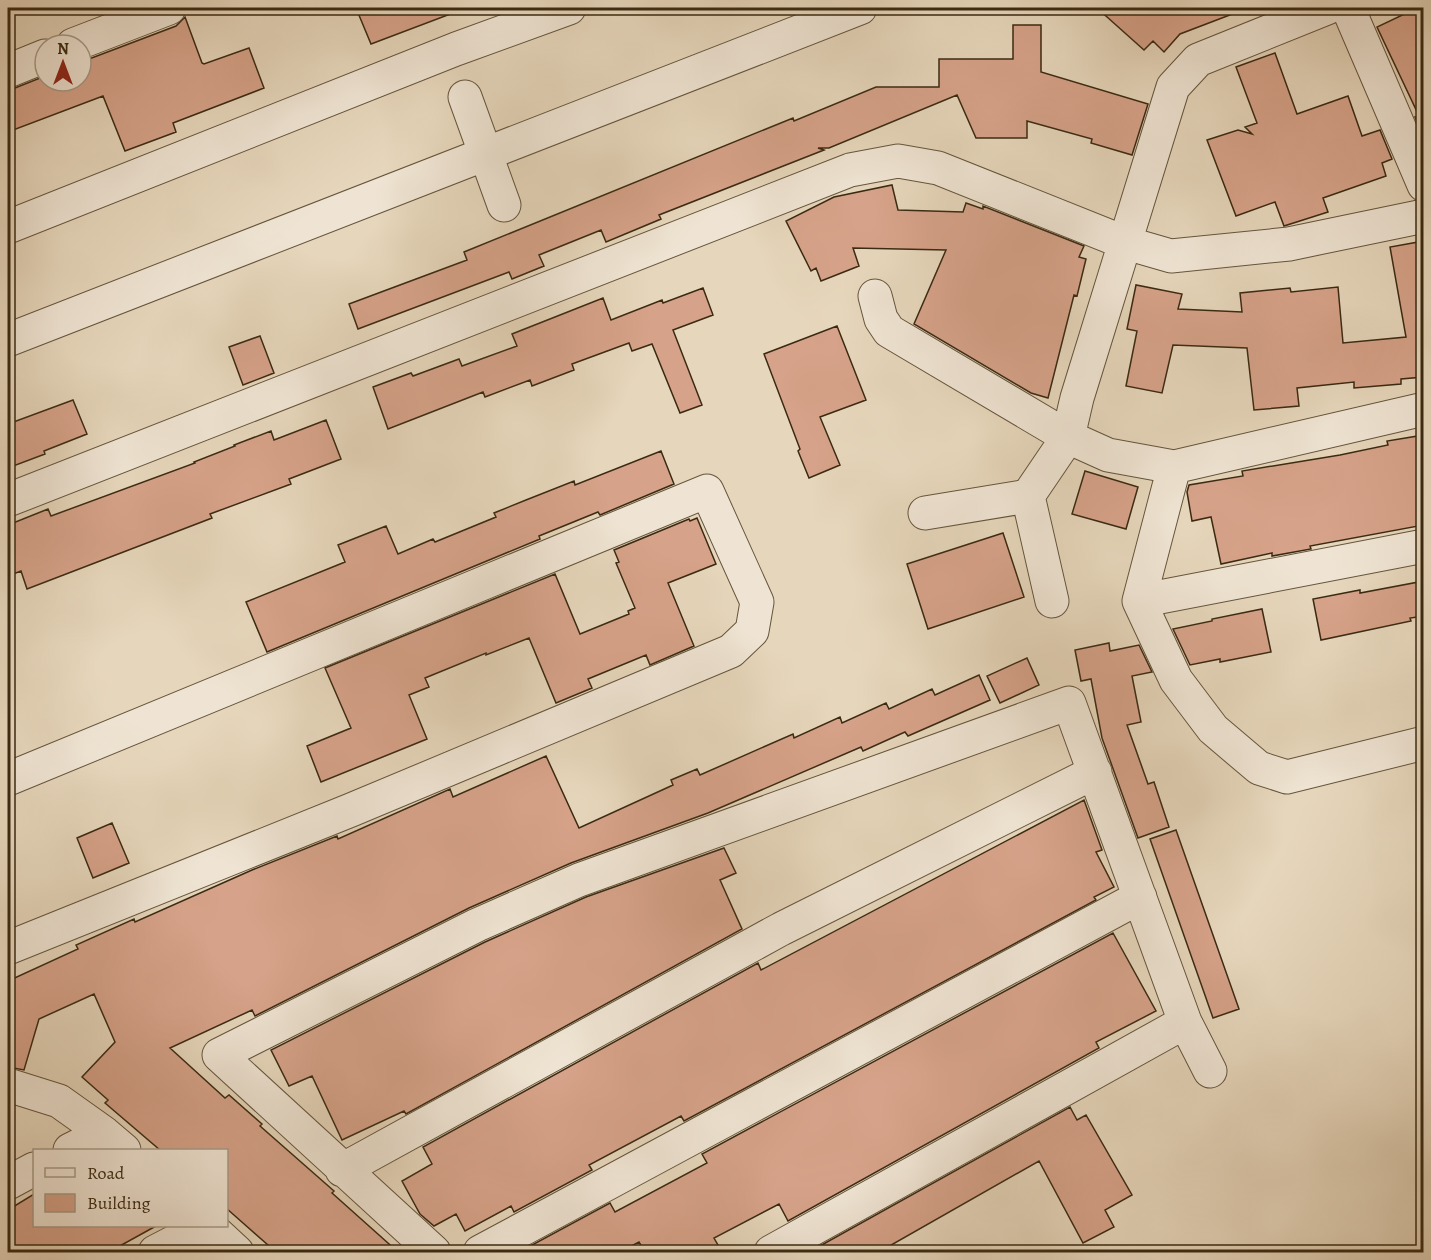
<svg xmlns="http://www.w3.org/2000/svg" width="1431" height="1260" viewBox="0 0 1431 1260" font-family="Alegreya,serif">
<rect width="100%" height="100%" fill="#e6d6bb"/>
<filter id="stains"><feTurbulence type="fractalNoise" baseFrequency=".00333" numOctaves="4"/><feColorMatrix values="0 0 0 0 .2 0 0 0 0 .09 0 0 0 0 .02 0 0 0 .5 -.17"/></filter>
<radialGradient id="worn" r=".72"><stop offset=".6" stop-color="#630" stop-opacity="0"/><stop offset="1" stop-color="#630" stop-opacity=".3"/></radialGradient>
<!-- building -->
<path fill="#d6a289" stroke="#3a2a12" stroke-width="1.5" d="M356,8H461V10L371,44Z
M1097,8H1243V10L1180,34L1164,52L1153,41L1144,50Z
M1417,8H1424V136L1415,117L1419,116L1377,27Z
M185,17L202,63L204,64L249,48L264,88L173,123L176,132L125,151L103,96L8,132V89L15,88L45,76V81H81V62L176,26Z
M1013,25H1041V72L1148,104L1132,155L1091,143L1092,139L1027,121V138H976L957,95L829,148H818L824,150L659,215L661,219L606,242L601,230L539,255L544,266L512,279L509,272L358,329L349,304L467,260L464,252L793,118L794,121L876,87H939V59H1013Z
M1275,53L1297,114L1348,96L1362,136L1380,130L1392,159L1382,163L1386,176L1323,198L1328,212L1284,226L1275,202L1236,216L1207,140L1238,130L1252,134L1245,127L1257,123L1236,67Z
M892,185L898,210L963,212L966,203L983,209V206L1084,246L1079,257L1086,259L1077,296L1074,295L1048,398L1031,393L914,324L946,250L853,248L859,266L821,281L816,268L811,271L786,221L834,197Z
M1424,241V377L1401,379V384L1354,388V382L1297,388L1299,406L1254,410L1247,348L1173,345L1162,393L1126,386L1137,331L1127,329L1136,285L1182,294L1178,309L1242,312L1240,293L1290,288L1291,292L1338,287L1343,343L1406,337L1390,247Z
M703,288L713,315L673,330L702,405L680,413L652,344L632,351L629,343L572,364L574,370L532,386L530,380L485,397L483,392L388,429L373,387L411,373L413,376L459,359L462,366L517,346L512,334L603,298L611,320L662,300L663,303Z
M837,326L866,400L820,417L840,465L809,478L798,451L800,449L764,354Z
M260,336L274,373L243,385L229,347Z
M73,400L87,434L44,451L45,454L8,468V424Z
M326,420L341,459L289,479L291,484L210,514L212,518L27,589L21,571L8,576V525L48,509L51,516L195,463L194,462L235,446L234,445L271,431L274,440Z
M1424,435V525L1310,546L1311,549L1272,556V553L1221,564L1211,517L1192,521L1187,492L1189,485L1243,476L1242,471L1340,455L1388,445L1387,441Z
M661,451L674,484L600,515L598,512L539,536L540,539L267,652L246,602L345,562L338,545L386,526L398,554L433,539L435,542L496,517L494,513L526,500L574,481L575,485Z
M1085,471L1138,487L1126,529L1072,514Z
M697,518L716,564L668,583L694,646L650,665L646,655L588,679L592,688L556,703L529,638L486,655V653L425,678L429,687L409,695L427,739L321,782L307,746L351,728L325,668L555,574L580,634L629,614L628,611L635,608L616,563L619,562L614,550L689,519L690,521Z
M1003,533L1024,597L928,629L907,564Z
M1424,581V616L1410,618L1411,621L1321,640L1313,599L1360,590V593Z
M1262,609L1271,652L1220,662V659L1190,665L1173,629L1212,621V619Z
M1109,643L1110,651L1139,645L1152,672L1132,676L1141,722L1127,725L1148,784L1154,782L1169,827L1138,838L1102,738L1091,679L1081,681L1075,650Z
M1027,658L1039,685L1000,703L987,676Z
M979,675L990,700L908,736L905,732L863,751L861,747L708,813L571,863L469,908L255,1016L252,1010L170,1048L225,1098L229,1095L262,1124L260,1126L334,1191L332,1193L398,1252H276L226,1208V1150H160L105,1103L108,1100L82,1077L115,1042L94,994L39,1019L24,1070L8,1067V981L78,949L76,945L134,919L135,922L252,870L337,836L338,839L450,789L453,797L546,756L579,828L673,785L671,780L697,769L700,775L793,734L794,738L840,717L842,723L886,703L889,709L932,689L935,695Z
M1084,800L1102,850L1096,852L1114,887L1094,897L1096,900L684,1121L681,1116L589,1165L592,1170L514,1212L511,1206L465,1231L456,1214L434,1226L420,1214L402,1181L432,1164L423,1147L758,963L761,970Z
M112,823L129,863L93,878L77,838Z
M1176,830L1239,1009L1213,1018L1150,839Z
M724,848L736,873L720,880L742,929L406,1114L404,1111L342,1140L312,1076L289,1086L271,1050L485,942L586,897Z
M1113,933L1156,1011L1096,1042L1099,1048L788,1221L779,1204L714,1238L722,1252H645L639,1242L620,1252H536L532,1245L610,1203L615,1212L707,1163L702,1154Z
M1070,1107L1077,1120L1086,1115L1132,1195L1105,1210L1114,1227L1083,1243L1039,1161L879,1252H809Z
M34,1194V1226H156L109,1252H8V1210Z"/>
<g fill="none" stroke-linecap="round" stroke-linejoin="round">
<!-- minor casing -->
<g stroke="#65553c" stroke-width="35">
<path id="minor" d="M1348,8L1424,185
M73,45L169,8
M8,71L45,56
M465,97L504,205
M8,227L456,49L569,8
M875,296L881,319L889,331L1068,437L1108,455L1174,467L1424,409
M8,340L860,8
M1174,467L1139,601L1176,680L1213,729L1259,768L1287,777L1424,743
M8,500L850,170L898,161L938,168L1126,243L1171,256L1289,244L1424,216
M925,513L1028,496
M1052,601L1028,496L1068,437L1077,398L1173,87L1198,60L1327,8
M1139,601L1424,546
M8,779L707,491L757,602L752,631L731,651L351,810L8,948
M8,1085L59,1101L104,1133L124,1150
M70,1150L104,1133
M342,1170L781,929L1095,772
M8,1183L34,1169
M209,1226L237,1252
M155,1252L205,1226
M434,1252L219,1055L477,925L579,880L1069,703L1185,1022L1210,1071
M480,1252L1140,897
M771,1252L1185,1022"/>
</g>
<!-- minor -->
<use href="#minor" stroke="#efe4d3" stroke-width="33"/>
</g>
<!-- margin -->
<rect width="1431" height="1260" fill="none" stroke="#e6d6bb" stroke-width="30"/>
<rect x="9" y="9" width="1413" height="1242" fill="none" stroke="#3a2a12" stroke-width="3"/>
<rect x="15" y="15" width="1401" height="1230" fill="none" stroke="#3a2a12" stroke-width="1.5"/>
<!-- legend -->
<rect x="33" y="1149" width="195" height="78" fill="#efe4d3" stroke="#a79a86" stroke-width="1.5"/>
<rect x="45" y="1168" width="30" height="9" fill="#efe4d3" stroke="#a79a86" stroke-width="1.5"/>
<text x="87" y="1179" font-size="18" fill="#3a2a12">Road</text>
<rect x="45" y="1194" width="30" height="18" fill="#d6a289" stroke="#a79a86" stroke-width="1.5"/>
<text x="87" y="1209" font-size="18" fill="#3a2a12">Building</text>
<!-- north arrow -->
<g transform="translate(63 63)"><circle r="28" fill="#efe4d3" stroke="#a79a86" stroke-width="1.5"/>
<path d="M0-4.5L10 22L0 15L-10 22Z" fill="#8f2418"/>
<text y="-9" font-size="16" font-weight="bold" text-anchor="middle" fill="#3a2a12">N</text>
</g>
<rect width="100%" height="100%" filter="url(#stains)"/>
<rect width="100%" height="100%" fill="url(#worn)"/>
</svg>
